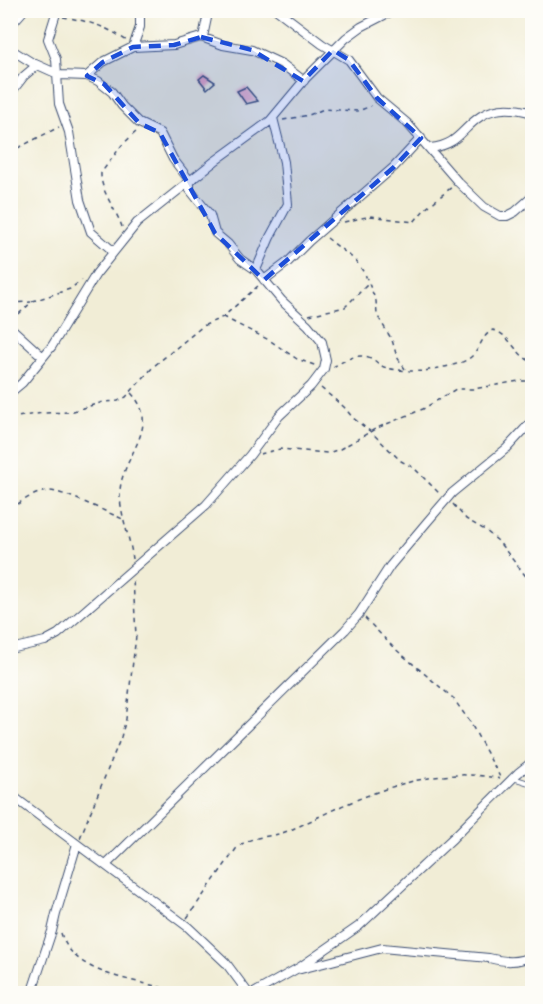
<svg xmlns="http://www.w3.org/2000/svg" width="543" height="1004" viewBox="0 0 543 1004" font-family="Mali,sans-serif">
<rect width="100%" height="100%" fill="#fdfcf7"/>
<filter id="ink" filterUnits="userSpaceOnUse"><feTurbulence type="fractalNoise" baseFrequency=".0167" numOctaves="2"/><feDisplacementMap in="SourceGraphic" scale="12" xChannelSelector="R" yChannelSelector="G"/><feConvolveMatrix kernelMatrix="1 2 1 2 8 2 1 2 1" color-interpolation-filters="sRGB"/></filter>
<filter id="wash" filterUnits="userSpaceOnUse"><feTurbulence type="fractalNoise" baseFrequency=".008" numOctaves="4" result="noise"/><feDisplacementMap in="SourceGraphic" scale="24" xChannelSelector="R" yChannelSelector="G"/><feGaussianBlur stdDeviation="1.35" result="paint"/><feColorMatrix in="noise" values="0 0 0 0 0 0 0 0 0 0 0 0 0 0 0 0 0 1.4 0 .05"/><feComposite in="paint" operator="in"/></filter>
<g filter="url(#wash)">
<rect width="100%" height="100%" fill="#f1edd6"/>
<g id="blocks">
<!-- building -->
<path fill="#e7a2b9" d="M204,75L215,82L207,89L199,79Z
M246,87L258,101L246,104L237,91Z"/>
</g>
</g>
<g filter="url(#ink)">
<use href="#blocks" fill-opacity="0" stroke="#3b4c70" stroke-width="1.5"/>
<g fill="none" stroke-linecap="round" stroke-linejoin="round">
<!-- service casing -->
<g stroke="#3b4c70" stroke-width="6">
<path id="service" d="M513,778L532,784"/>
</g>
<!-- minor casing -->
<g stroke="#3b4c70" stroke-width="10">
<path id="minor" d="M57,10L48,39L56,59L59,104L69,132L80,200L91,232L113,251
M277,10L322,44L349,60L377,98L407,123L458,182L484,207L500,216H507L515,212L532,197
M10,26L24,10
M203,37L207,18L205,10
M133,47L140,27V10
M10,49L31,62L60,75L87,76L98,81L112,92L122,106L139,123L160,133L173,159L190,181V190L210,215L215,233L228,244L240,259L256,270L282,301L308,325L322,342L326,360L324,369L311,386L279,416L250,455L206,505L58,634L45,641L10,649
M87,76L103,62L133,47L174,45L201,37L223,45L252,50L282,64L304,81
M10,94L24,76L37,65
M430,148C459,145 461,129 481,116C497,106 516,108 532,113
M256,270L270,237L288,204L284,162L273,118
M264,280L288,262L309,241L394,167L421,138
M10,327L43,357
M10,393L22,383L52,346L96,274L137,223L215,161L270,121L306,78L346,38L361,27L394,10
M10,794L188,927L226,963L249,994
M107,864L345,630L359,614L390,566L427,522L452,493L507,448L532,421
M301,969L382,948L489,958C505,962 517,963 532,956
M31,994L52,931L56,914L77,844
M230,994H245
M252,994L300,967L359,926L453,838L518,773L532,762"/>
</g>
<!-- path -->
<path stroke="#3b4c70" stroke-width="1.5" stroke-dasharray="4.5 4.5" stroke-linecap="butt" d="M63,17C88,21 106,26 127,41
M283,120L309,115L324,109L358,111L371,106
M10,152L59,127
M344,222L371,216L414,222L424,210L453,186
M122,227C117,211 100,191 101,173L122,145L138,130
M327,238L355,260L365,274L376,301L377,315L392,340L397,357L405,369
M10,303L31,302
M309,315L345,307L368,284
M223,317L269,340L297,359L317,366
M12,320L33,301L70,289L82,280
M333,367C342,362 353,355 363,356C372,356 376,363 384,367C391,370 417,372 425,371C439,367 463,366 473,355C481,347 482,335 493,330C510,334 516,356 532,362
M321,388L344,407L353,418L371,432L401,461L414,468L440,494
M131,393C163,426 122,455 120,491C119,511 130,538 133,559
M10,418L43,413L70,412L103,402L118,401L126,397L154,366L203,326L223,317L259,285
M260,454L280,449L328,453L340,449L377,428L423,409L456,389H474L519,381H532
M453,504L466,519L485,530L498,541L532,584
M10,509C22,501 35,492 49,491C61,490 111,514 125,520
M365,618L393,647L453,698L470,722L500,777
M80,838L121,737L126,719L136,636L133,579
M187,918L236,849C248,836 265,838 282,833C305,825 326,812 349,803C396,783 449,767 500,779
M61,933C75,980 145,979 183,994"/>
<!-- service -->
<use href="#service" stroke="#fff" stroke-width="4"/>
<!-- minor -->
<use href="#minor" stroke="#fff" stroke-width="8"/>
</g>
</g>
<!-- marked area -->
<path fill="#1d4ed8" fill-opacity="0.2" stroke="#1d4ed8" stroke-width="4.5" stroke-dasharray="12 8" stroke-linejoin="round" d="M201,37L252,50L303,81L333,50L349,60L377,98L421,138L394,167L264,280L215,233L160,133L139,123L104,84L87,76L103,62L133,47L174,45Z"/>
<!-- margin -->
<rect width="543" height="1004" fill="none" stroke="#fdfcf7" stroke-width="36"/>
</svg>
